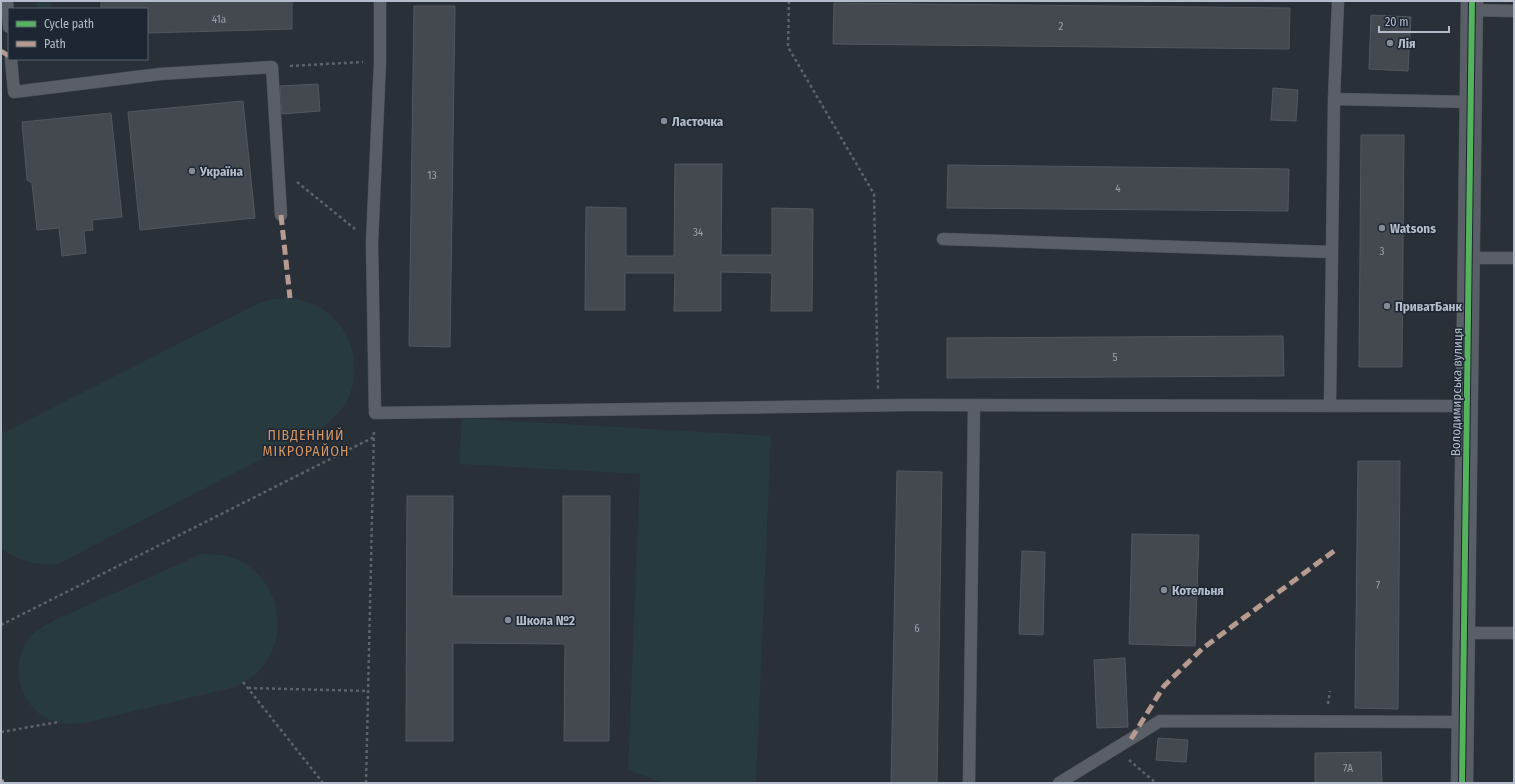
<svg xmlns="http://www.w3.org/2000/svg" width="1515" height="784" viewBox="0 0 1515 784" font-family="'Fira Sans Condensed',sans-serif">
<rect width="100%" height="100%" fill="#2a3038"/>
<!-- green -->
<path fill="#273a3e" d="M36,1H51V9H37Z
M290,298C300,300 310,302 319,307C353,325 364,371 346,403C340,412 333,419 325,426L58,564C35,565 21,562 1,549V434L259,303L274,299Z
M462,418L771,436L756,783H663L628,770L640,474L459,464Z
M201,554C211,554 221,554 231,557C278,573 293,634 260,670C253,678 244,682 235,687L93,721C83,723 73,725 62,723C23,718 5,667 30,637C37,629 46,625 55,620Z"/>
<!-- building -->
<path fill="#444950" stroke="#52575f" d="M101,1H292V29L147,33V9H101Z
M834,3L1290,8L1289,49L833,44Z
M414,6H455L450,347L409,346Z
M1371,15L1411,17L1408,71L1369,69Z
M318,84L320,111L282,114L280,86Z
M1273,88L1298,90L1296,121L1271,120Z
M243,101L255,218L140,230L128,112Z
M111,113L122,217L92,220L93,230L84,231L86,253L62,256L59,228L37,230L32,183L27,180L22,122Z
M1361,135H1404L1402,367H1359Z
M675,164H722L721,255H772V208L813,209L812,311H771L772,273L721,272V311H674L675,273H625V310H585L586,207L626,208V256H674Z
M948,165L1289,169L1288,211L947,208Z
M1283,336L1284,376L947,378V338Z
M1358,461H1400L1398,709L1355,708Z
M897,471L942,472L937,783H891Z
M407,496H453L452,596H563V496H610L609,741H564L565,644L453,643V741H406Z
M1132,534L1199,535L1195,646L1129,644Z
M1022,551L1045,552L1043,635L1019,634Z
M1125,658L1128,727L1097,728L1094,660Z
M1158,738L1188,740L1186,762L1156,760Z
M1381,752L1382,783H1315V753Z"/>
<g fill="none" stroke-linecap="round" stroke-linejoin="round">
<!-- service casing -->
<g stroke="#484c53" stroke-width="13">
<path id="service" d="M7,1L9,27
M380,1V62L372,243L375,413L907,405L1467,406
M1338,1L1334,99L1471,102
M1472,10L1514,11
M11,59L14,92L160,74L272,67L281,215
M943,239L1332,252
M1469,258H1514
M1330,406L1334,99
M1464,633H1514
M969,783L974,405
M1059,783L1160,721L1463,722"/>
</g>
<!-- minor casing -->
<g stroke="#484c53" stroke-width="23">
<path id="minor" d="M1462,783L1472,1"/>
</g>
<!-- path -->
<path stroke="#5d636a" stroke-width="2.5" stroke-dasharray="3 3" stroke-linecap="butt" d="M789,1L788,47L874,194L878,389
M290,66L363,62
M297,182L355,229
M1,625L374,437
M243,682L323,783
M248,688L368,691
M1328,704L1330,691
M1,732L58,722
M1129,760L1156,783
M366,783L374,430"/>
<!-- service -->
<use href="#service" stroke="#5a5e66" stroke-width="12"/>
<!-- minor -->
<use href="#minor" stroke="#5a5e66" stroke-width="22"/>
<!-- quiet -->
<path stroke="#b69a8f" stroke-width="5" stroke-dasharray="10 5" stroke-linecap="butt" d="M1,51L9,56
M281,215L290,298
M1131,739L1164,686L1203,648L1334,551
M1,780L2,783"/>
<!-- cycleway casing -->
<g stroke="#1d2633" stroke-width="8">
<path id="cycleway" d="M1462,783L1472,1"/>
</g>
<!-- cycleway -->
<use href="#cycleway" stroke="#56b35d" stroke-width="6"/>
</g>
<!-- markers -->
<g fill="#848b96" stroke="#1d2633" stroke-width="1.5">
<circle cx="1390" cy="43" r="4"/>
<circle cx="664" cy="121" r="4"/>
<circle cx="192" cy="171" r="4"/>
<circle cx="1382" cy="228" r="4"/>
<circle cx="1387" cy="306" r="4"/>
<circle cx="1164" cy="590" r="4"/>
<circle cx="508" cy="620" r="4"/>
</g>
<g text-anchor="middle" stroke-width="3" stroke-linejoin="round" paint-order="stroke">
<!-- number labels -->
<g font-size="11" fill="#989fab">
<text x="219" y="23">41а</text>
<text x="1061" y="30">2</text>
<text x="432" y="179">13</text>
<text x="1118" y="192">4</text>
<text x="698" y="236">34</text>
<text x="1382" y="255">3</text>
<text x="1115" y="361">5</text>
<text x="1378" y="589">7</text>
<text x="917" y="632">6</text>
<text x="1348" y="772">7А</text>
</g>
<!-- poi labels -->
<g font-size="13" font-weight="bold" fill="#b4bcc9" stroke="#1d2633" text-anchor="start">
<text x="1398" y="48">Лія</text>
<text x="672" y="126">Ласточка</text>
<text x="200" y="176">Україна</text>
<text x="1390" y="233">Watsons</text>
<text x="1395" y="311">ПриватБанк</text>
<text x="1172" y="595">Котельня</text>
<text x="516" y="625">Школа №2</text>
</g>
<!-- street labels -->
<g font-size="13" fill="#b4bcc9" stroke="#1d2633">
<text transform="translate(1456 392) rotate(-89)" y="5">Володимирська вулиця</text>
</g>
<!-- neighbourhood labels -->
<g font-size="14" letter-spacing="1" fill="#d59563" stroke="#1d2633">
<text x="306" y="440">ПІВДЕННИЙ<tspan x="306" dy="16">МІКРОРАЙОН</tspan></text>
</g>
</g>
<!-- border -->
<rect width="1515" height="784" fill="none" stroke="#b4bcc9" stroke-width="4"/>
<!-- legend -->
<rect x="8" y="8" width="140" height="52" fill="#1d2633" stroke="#59626f"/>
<rect x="16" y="21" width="20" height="6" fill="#56b35d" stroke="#59626f"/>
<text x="44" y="28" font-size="12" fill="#b4bcc9">Cycle path</text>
<rect x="16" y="41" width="20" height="6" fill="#b69a8f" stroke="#59626f"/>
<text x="44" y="48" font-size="12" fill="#b4bcc9">Path</text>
<!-- scale -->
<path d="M1379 26v6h70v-6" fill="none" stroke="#b4bcc9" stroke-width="2"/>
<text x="1385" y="26" font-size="12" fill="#b4bcc9" stroke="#1d2633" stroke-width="3" paint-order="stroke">20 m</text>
</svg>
